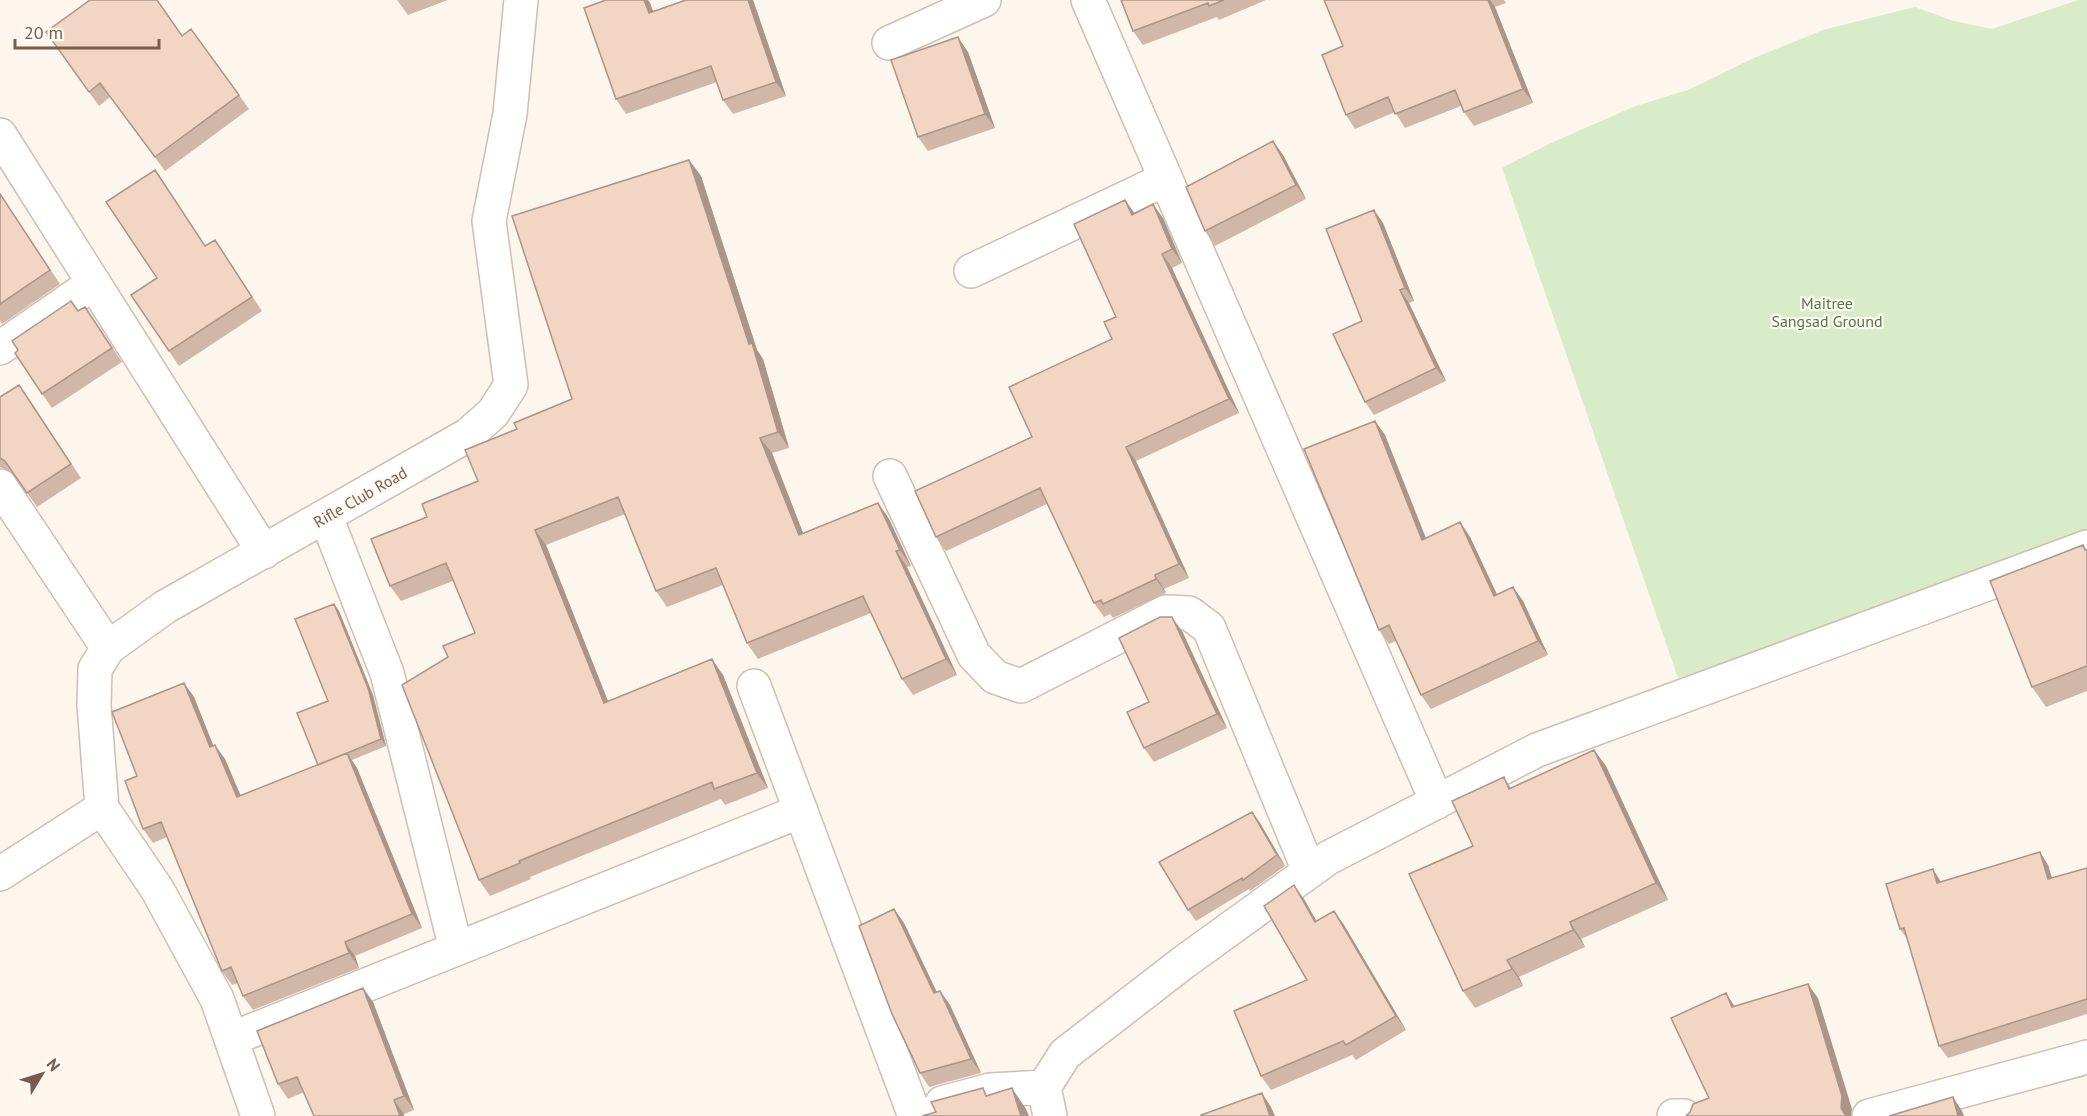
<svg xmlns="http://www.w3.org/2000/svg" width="2087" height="1116" viewBox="0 0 2087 1116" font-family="'PT Sans',sans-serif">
<rect width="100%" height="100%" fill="#fdf6ec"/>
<!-- green -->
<path fill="#d8ecc9" d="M2078,0H2087V534L1797,640L1678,678L1502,168L1549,144L1633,107L1688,90L1756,57L1823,30L1915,7L1954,21L1992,29Z"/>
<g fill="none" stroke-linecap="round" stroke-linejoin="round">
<!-- minor casing -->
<g stroke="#d1beb0" stroke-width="36">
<path id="minor" d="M1088,0L1437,802
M889,43L984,0
M0,135L264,552
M971,271L1166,179
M0,348L94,283
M890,476L974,655L995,677L1021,686L1166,612L1189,613L1209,628L1309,871
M0,486L108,648
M326,517L387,673L456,949
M754,686L913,1111
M102,808L157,889L217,999L258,1116
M0,874L102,808L94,705L95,669L108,648L165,607L468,435L493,413L511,385L489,221L510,114L521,0
M231,1039L801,811
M942,1103L990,1090L1044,1087
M1050,1116L1044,1087L1065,1054L1184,962L1328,858L1537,750L2087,547
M1674,1116H1684
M1869,1116L2087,1057"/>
</g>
<!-- minor -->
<use href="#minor" stroke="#fff" stroke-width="33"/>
</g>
<!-- wall -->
<path fill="#d1b7a8" d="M397,0H448L408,15Z
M686,0H753L786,96L733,114L723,100L717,82L626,114L616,99L650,3L653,11Z
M1121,0H1266L1219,20L1217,17L1143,45L1133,31Z
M1324,0H1504L1506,3L1495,7L1533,103L1474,126L1464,112L1461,106L1405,128L1395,112L1355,129L1346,115L1343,46Z
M46,32L182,36L239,95L249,109L165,171L110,97L99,106Z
M968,52L995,128L928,151L918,137Z
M1273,141L1283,155L1306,199L1215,246L1205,231Z
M689,160L701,176L757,350L763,359L789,448L772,453L803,533L878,503L889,519L911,566L907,567L957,675L913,695L902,679L871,613L758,659L747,643L723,585L667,607L656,591L625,514L546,545L608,701L723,675L768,788L725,805L721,799L530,877L531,879L490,896L479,880L448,657L475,633L453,581L401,601L390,586L427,517L478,481L517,429L572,399Z
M155,170L205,246L215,240L262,311L179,366L131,295L157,278Z
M0,193L60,284L2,324L0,321Z
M1125,200L1134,213L1163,218L1182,263L1172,268L1239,413L1136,461L1189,578L1164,589L1166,593L1113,618L1110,614L1104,617L1094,603L1047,504L946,551L936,537L1032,437L1112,339L1116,317Z
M1374,210L1383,223L1414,301L1409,303L1446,381L1374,415L1365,402L1362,321Z
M78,311L95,321L122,362L52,408L42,394Z
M0,397L29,399L81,478L37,507L15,475L0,467Z
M1375,421L1385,435L1426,538L1460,522L1470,537L1497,594L1513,587L1523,601L1548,655L1431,709L1421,695L1396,641L1389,644L1379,630Z
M2083,545L2087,550V691L2046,707L2032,687Z
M334,604L339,611L373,695L386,746L352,760L357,768L422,928L355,956L359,968L253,1010L243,996L238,983L232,985L222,971L167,837L153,843L143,829L137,776L184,683L194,697L213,746L225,759L241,796L318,765L328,701Z
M1182,631L1227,728L1154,762L1144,748L1149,702Z
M1594,750L1606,766L1668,900L1581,939L1585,947L1519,977L1523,986L1475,1008L1463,991L1473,846L1504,777L1511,788Z
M1252,812L1260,823L1285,866L1250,891L1249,889L1196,921L1188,910Z
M2048,865L2052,878L2087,868V1014L1948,1058L1939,1046L1908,940L1900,929L1942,882Z
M1304,899L1316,921L1334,911L1344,925L1406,1030L1356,1060L1352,1055L1271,1090L1261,1076L1307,980Z
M894,909L904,923L937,992L940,991L950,1005L981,1073L929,1087L920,1073Z
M363,988L373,1002L414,1110L404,1114L304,1092L288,1099L278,1084Z"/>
<!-- shaded-wall -->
<path fill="#aa9588" d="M644,0H648L650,3L659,27L649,13Z
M748,0H753L786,96L776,82Z
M1488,0H1490L1495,7L1533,103L1523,89Z
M958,37L968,52L995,128L985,114Z
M1273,141L1283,155L1306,199L1296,185Z
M689,160L701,176L757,350L763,359L789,448L778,432Z
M1125,200L1135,214L1132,215Z
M1153,204L1163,218L1182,263L1172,249Z
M1374,210L1383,223L1414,301L1405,288Z
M1162,254L1172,268L1239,413L1229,399Z
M1400,290L1409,303L1446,381L1436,368Z
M1375,421L1385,435L1432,554L1422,540Z
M760,438L772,453L810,551L799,535Z
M1126,447L1136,461L1189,578L1179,564Z
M878,503L889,519L911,566L900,550Z
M1460,522L1470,537L1504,610L1494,596Z
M535,530L546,545L615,719L604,703Z
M896,551L907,567L957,675L946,659Z
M1155,575L1164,589L1166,593L1156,579Z
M1513,587L1523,601L1548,655L1538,641Z
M334,604L339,611L373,695L386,746L381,739Z
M1172,617L1182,631L1227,728L1217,714Z
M712,659L723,675L768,788L757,773Z
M184,683L194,697L220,762L210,747Z
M215,745L225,759L247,811L237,797Z
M1594,750L1606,766L1668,900L1656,883Z
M347,753L357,768L422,928L412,914Z
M1252,812L1260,823L1285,866L1277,855Z
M2040,852L2048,865L2056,892L2048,879Z
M1933,869L1941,882L1946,896L1937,883Z
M1294,885L1304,899L1325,936L1315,922Z
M894,909L904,923L944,1008L934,993Z
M1334,911L1344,925L1406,1030L1396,1016Z
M1570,922L1581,939L1585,947L1573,930Z
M345,942L355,956L359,968L349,953Z
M1507,960L1519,977L1523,986L1512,969Z
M1808,984L1818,998L1852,1109L1851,1116H1846L1841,1108Z
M363,988L373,1002L414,1110L404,1096Z
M940,991L950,1005L981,1073L971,1059Z
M1726,993L1735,1007H1732Z
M1012,1088L1026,1109L1029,1116H1021Z
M1262,1093L1271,1107L1275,1116H1270Z
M1953,1097L1962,1111L1964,1116H1958Z
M394,1100L404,1114V1116H400Z"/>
<!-- building -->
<path fill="#f3d5c3" stroke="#aa9588" stroke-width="1.5" d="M90,0H157L182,36L191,29L239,95L155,157L100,83L89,92L46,32Z
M606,0H644L649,13L686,0H748L776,82L723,100L711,66L616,99L584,8Z
M1121,0H1224L1209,6L1208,3L1133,31Z
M1324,0H1488L1523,89L1464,112L1455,90L1395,114L1388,97L1346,115L1322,55L1343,46Z
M958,37L985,114L918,137L891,60Z
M1273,141L1296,185L1205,231L1186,187Z
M689,160L749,344L752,343L778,432L760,438L799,535L878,503L900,550L896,551L946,659L902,679L863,596L747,643L716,568L656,591L618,497L535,530L604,703L712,659L757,773L714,789L712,782L519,861L520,863L479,880L402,685L448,657L443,646L475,633L446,563L390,586L371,539L427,517L422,504L478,481L465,450L517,429L514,423L572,399L512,216Z
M155,170L205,246L215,240L252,297L169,351L131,295L157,278L106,202Z
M0,194L50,270L0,304Z
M1125,200L1132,215L1153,204L1172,249L1162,254L1229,399L1126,447L1179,564L1155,575L1156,579L1103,604L1101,600L1094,603L1040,488L936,537L915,491L1032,437L1009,387L1112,339L1104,322L1116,317L1074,224Z
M1374,210L1405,288L1400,290L1436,368L1365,402L1333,334L1362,321L1326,229Z
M71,301L78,311L85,307L112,348L42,394L15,353L18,350L12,341Z
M19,385L71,464L27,493L5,461L0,458V397Z
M1375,421L1422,540L1460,522L1494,596L1513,587L1538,641L1421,695L1389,625L1379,630L1304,449Z
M2083,545L2085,550H2087V666L2032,687L1990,581Z
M334,604L368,688L381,739L318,765L297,713L328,701L295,619Z
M1160,617H1172L1217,714L1144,748L1127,712L1149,702L1119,638Z
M184,683L210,747L215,745L237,797L347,753L412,914L345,942L349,953L243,996L231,967L222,971L161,822L143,829L125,781L137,776L112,712Z
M1594,750L1656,883L1570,922L1573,930L1507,960L1512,969L1463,991L1409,874L1473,846L1452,801L1504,777L1509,789Z
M1252,812L1277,855L1243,880L1242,878L1188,910L1159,862Z
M2040,852L2048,879L2087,868V999L1939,1046L1904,928L1900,929L1886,884L1933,869L1937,883Z
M1294,885L1315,922L1334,911L1396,1016L1346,1045L1343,1041L1261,1076L1234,1011L1307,980L1264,906Z
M894,909L934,993L940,991L971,1059L920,1073L892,1014L859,926Z
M1808,984L1842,1096L1841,1108L1846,1116H1686L1690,1112L1693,1104L1709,1098L1671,1018L1726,993L1732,1007Z
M363,988L404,1096L394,1100L400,1116H314L297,1077L278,1084L257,1031Z
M983,1088L986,1096L1012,1088L1021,1116H922L936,1112L931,1102Z
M1262,1093L1270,1116H1202L1201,1115Z
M1953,1097L1958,1116H1889Z"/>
<g text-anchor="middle" stroke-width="4.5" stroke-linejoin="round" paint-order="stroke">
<!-- park labels -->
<g font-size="16" fill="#537a41" stroke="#fffaf3">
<text x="1827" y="309">Maitree<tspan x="1827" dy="18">Sangsad Ground</tspan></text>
</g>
<!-- street labels -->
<g font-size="16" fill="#7a5c4d" stroke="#fffaf3">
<text transform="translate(360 497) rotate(-30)" y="6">Rifle Club Road</text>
</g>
</g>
<!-- north arrow -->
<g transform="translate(42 1074) rotate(52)" stroke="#fffaf3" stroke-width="4.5" paint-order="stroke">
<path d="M0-4.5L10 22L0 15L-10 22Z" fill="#7a5c4d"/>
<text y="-9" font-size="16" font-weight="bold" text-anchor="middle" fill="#7a5c4d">N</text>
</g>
<!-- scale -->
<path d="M15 39v9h144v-9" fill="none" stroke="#7a5c4d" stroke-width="3"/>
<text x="24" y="39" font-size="18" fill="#7a5c4d" stroke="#fffaf3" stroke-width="4.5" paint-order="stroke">20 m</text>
</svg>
